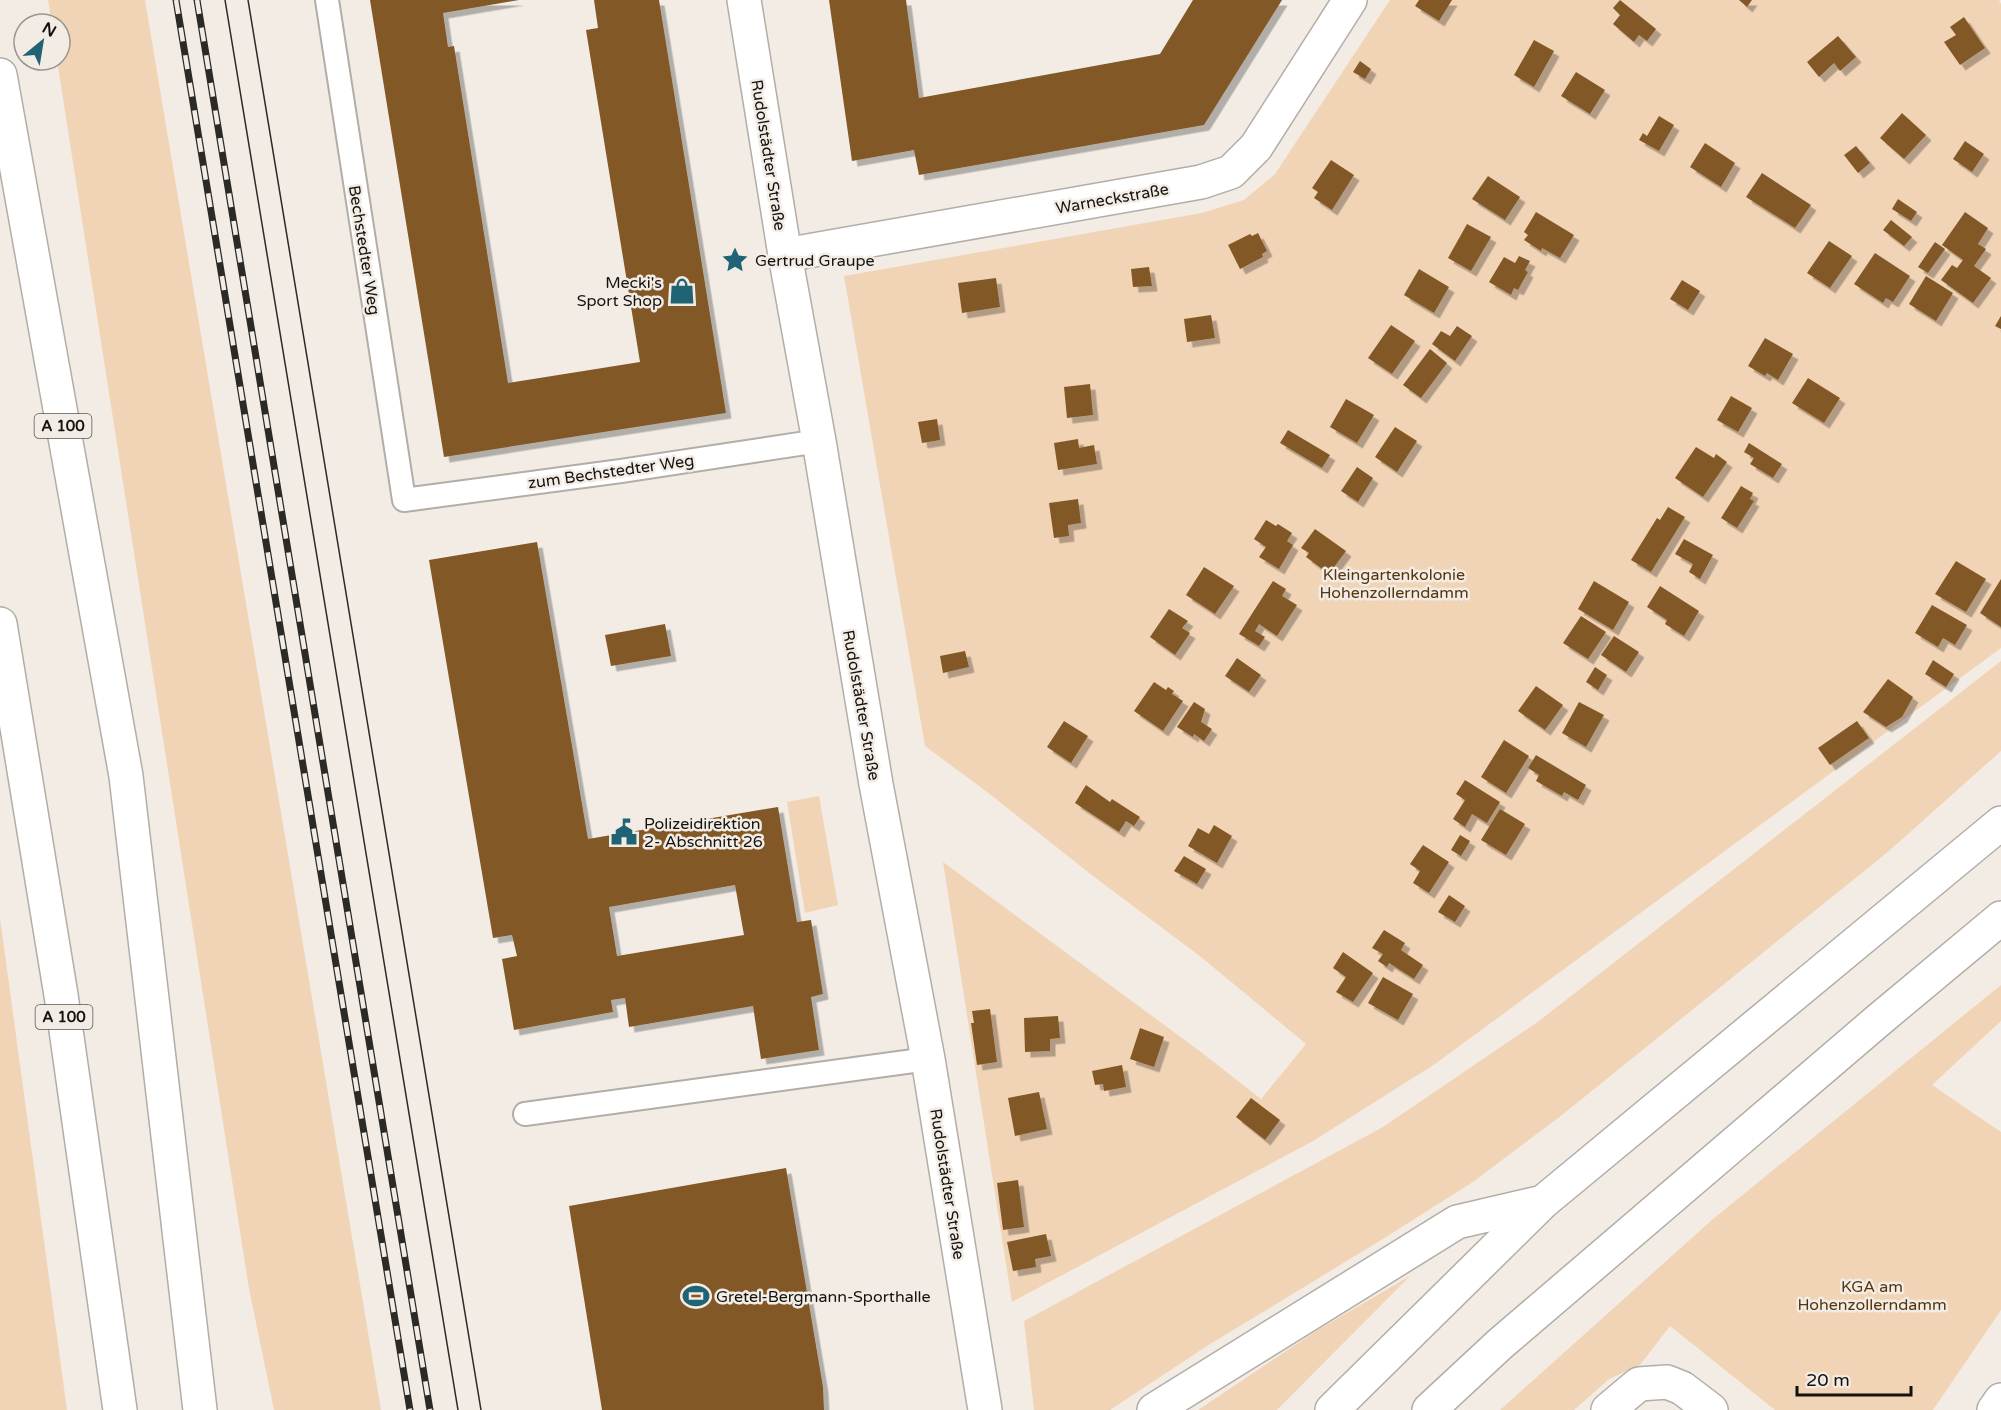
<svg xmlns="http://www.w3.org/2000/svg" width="2001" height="1410" viewBox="0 0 2001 1410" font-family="'Varela Round',sans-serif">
<defs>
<filter id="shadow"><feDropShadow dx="5.5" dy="5.5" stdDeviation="0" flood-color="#0004"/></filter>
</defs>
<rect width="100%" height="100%" fill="#f2ece5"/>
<!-- green -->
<path fill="#f1d4b5" d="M48,0H145L381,1410H274L249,1289L57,60H60V24H52Z
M1390,0H1999L2001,4V648L1435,1064L1313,1141L1012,1302L943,862L1201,1052L1261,1099L1306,1044L1201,957L1093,876L987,792L925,746L844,276L1202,213L1244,200L1275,174Z
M2001,661V751L1889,851L1562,1115L1473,1182L1378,1242L1207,1346L1110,1410H1034L1024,1321L1383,1127L1539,1021Z
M819,796L838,905L805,913L787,802Z
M0,918L67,1410H0Z
M2001,985V1021L1932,1085L2001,1132V1310L1933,1410H1775L1670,1326L1640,1365L1609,1379L1574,1410H1500L1713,1219Z
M1410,1276L1277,1410H1198L1316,1331Z"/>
<!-- building -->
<path fill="#825926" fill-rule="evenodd" filter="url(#shadow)" d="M370,0H519L443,13L448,47L454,46L508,383L640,362L586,30L598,28L594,0H659L726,413L444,457Z
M829,0H906L919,98L1160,54L1193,0H1282L1204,125L919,175L914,150L852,161Z
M1419,0H1452L1439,21L1415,6Z
M1620,0L1656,29L1647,41L1639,35L1634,42L1613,24L1620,15L1613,8Z
M1739,0H1752L1747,7Z
M1964,17L1985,48L1960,65L1944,42L1956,35L1950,27Z
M1838,36L1856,57L1840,71L1834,63L1819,77L1807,62Z
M1534,40L1554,51L1534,87L1514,75Z
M1360,61L1371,69L1365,79L1353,72Z
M1576,72L1605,90L1590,114L1561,96Z
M1902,113L1926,135L1904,159L1880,138Z
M1659,116L1674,125L1659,151L1639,140L1643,133L1647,136Z
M1965,141L1984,154L1972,172L1953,159Z
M1705,143L1735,163L1721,187L1690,167Z
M1856,146L1870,163L1858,173L1844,155Z
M1331,160L1354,175L1332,210L1314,198L1318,192L1312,188Z
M1762,173L1811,205L1795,228L1746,197Z
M1488,176L1520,197L1505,220L1472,199Z
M1898,199L1917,212L1911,221L1892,209Z
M1536,212L1574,235L1560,258L1542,248L1541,251L1524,240L1528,235L1524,232Z
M1965,212L1988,228L1978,244L1986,249L1974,266L1991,278L1973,303L1941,280L1952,265L1957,268L1963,260L1942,245Z
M1891,220L1912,237L1904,246L1883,230Z
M1467,224L1491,237L1471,271L1448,258Z
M1258,233L1267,251L1262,254L1263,257L1240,269L1228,245L1250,234L1252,236Z
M1829,241L1852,256L1830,288L1807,273Z
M1935,242L1945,249L1928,273L1918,267Z
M1875,253L1910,276L1893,302L1886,298L1883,303L1854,284Z
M1519,256L1530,261L1525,270L1528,272L1518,290L1514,288L1511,295L1489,282L1504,257L1515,263Z
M1149,267L1152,286L1133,287L1131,269Z
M1419,269L1449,287L1434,313L1404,295Z
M1926,276L1953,293L1936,321L1909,304Z
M996,278L1000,307L962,313L958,283Z
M1682,280L1700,291L1688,310L1670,299Z
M1211,315L1215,338L1187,342L1184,319Z
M2001,316V329L1995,326Z
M1391,325L1415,341L1392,374L1368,358Z
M1457,326L1472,336L1455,361L1432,344L1441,331L1450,336Z
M1765,338L1793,354L1778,380L1767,373L1765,376L1748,366Z
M1430,349L1447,363L1421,398L1403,385Z
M1808,378L1840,398L1824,423L1792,403Z
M1090,384L1093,415L1067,418L1064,387Z
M1731,396L1752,408L1738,432L1717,420Z
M1346,399L1374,415L1357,443L1330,427Z
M937,419L940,440L922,443L918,422Z
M1395,427L1417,441L1397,472L1375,457Z
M1288,430L1330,455L1322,468L1280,443Z
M1078,439L1079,448L1094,445L1097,464L1058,470L1054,443Z
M1749,443L1782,464L1773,478L1750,464L1754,458L1744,452Z
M1696,447L1714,458L1716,454L1727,462L1703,497L1675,478Z
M1357,467L1373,478L1358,502L1341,491Z
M1741,486L1753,493L1750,499L1754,501L1737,528L1721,518Z
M1078,499L1081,523L1068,525L1069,536L1054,538L1049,503Z
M1668,507L1685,517L1651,572L1631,560L1657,518L1660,520Z
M1266,520L1276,526L1278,524L1292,533L1287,541L1293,545L1279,569L1259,557L1266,547L1254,539Z
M1315,529L1346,551L1329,574L1306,557L1309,553L1301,548Z
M1684,539L1713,555L1700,579L1689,572L1693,564L1675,554Z
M537,542L588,839L778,807L797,922L811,920L823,994L811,997L819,1050L761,1059L753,1006L629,1027L625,998L611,1000L613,1012L514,1030L502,959L517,956L512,935L493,938L429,560ZM735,885L744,935L617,956L609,907Z
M1956,561L1986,579L1966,612L1935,594Z
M1204,567L1234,586L1215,614L1186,595Z
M2001,579V627L1980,613Z
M1273,581L1286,589L1282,596L1297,605L1277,636L1259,624L1255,631L1265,637L1259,646L1239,634Z
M1594,581L1629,602L1613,630L1578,609Z
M1660,586L1699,611L1684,636L1665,624L1667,620L1647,607Z
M1932,605L1967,625L1955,645L1943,638L1938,647L1915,633Z
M1169,609L1188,621L1182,628L1190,633L1175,655L1150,637Z
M1581,616L1606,632L1588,659L1563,643Z
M665,624L671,656L611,666L605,635Z
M1614,636L1639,652L1626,672L1601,655Z
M965,651L969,667L943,673L940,656Z
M1237,658L1261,675L1249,692L1225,676Z
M1933,660L1954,674L1946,687L1925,674Z
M1595,667L1607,675L1598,690L1586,682Z
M1888,679L1913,697L1902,717L1886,727L1863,712Z
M1154,682L1166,690L1168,687L1174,691L1172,694L1183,701L1163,731L1134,711Z
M1536,686L1563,705L1545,730L1518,711Z
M1194,702L1205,709L1201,722L1212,729L1204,741L1194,734L1193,737L1177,727Z
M1579,702L1604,715L1586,747L1562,733Z
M1064,721L1088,736L1071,763L1047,747Z
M1857,721L1869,738L1830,765L1818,748Z
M1504,740L1529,756L1506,793L1481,777Z
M1536,755L1586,785L1578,800L1564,792L1562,796L1536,781L1539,775L1528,768Z
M1465,780L1500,802L1487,823L1472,814L1465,827L1453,819L1465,800L1456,794Z
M1086,785L1110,802L1112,799L1140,817L1134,826L1126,821L1119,832L1075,803Z
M1500,809L1525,824L1506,855L1481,840Z
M1214,825L1232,836L1217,863L1188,846L1198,828L1209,834Z
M1460,835L1470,841L1461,856L1451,850Z
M1423,845L1449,862L1429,893L1413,883L1420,871L1410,864Z
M1184,856L1206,869L1197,884L1174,871Z
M1449,895L1465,906L1455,922L1438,912Z
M1384,930L1405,943L1401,950L1423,965L1414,979L1389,963L1387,967L1378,961L1383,954L1372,948Z
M1343,952L1373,973L1353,1002L1336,992L1346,977L1333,968Z
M1383,977L1413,994L1398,1020L1368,1003Z
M990,1009L997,1062L977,1065L971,1023H974L972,1011Z
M1058,1016L1060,1038L1050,1039V1051L1025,1052L1024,1018Z
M1140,1028L1164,1037L1154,1067L1130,1059Z
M1122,1065L1126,1087L1104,1091L1103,1084L1095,1085L1092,1071Z
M1039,1092L1047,1129L1015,1136L1008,1098Z
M1251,1098L1280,1120L1265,1140L1236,1117Z
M786,1168L823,1387L824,1410H602L569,1206Z
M1018,1180L1024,1227L1003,1230L997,1183Z
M1046,1234L1051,1256L1035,1259L1036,1267L1013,1271L1007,1242Z"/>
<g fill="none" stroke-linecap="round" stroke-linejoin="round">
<!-- lane casing -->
<g stroke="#b3ada7" stroke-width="26">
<path id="lane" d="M327,0L404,500L621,471L819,441
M525,1114L928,1059"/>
</g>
<!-- street casing -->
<g stroke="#b3ada7" stroke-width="36">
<path id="street" d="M785,255L1201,182L1231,172L1256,147L1350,0
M1608,1410L1639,1384L1667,1382L1682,1388L1711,1410
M1994,1410L2001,1400"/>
</g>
<!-- secondary casing -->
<g stroke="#b3ada7" stroke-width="36">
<path id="secondary" d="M744,0L785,255L819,441L876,784L928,1059L985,1410"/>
</g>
<!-- highway casing -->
<g stroke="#b3ada7" stroke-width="36">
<path id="highway" d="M0,75L126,776L200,1410
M0,624L61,995L120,1410
M1154,1410L1457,1222L1543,1202
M1332,1410L1543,1202L2001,823
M1429,1410L1500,1344L1881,1018L2001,918"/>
</g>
<!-- lane -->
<use href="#lane" stroke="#fff" stroke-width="22"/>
<!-- street -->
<use href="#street" stroke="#fff" stroke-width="33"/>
<!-- secondary -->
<use href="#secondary" stroke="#fff" stroke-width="33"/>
<!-- highway -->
<use href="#highway" stroke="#fff" stroke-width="33"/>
<!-- tram -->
<path stroke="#2c2a26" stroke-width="1.5" d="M225,0L458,1410
M248,0L481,1410"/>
<!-- rail casing -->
<g stroke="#2c2a26" stroke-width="7">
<path id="rail" d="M176,0L410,1410
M197,0L430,1410"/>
</g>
<!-- rail -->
<use href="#rail" stroke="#f2ece5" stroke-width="4.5" stroke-dasharray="14" stroke-linecap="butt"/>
</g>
<!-- icons -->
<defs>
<g id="sight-bare" transform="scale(2.07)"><path d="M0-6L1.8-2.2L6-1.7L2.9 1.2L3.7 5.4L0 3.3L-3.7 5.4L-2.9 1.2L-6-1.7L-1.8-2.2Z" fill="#1f6375" stroke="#f2ece5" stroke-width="2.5" paint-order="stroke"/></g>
<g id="shop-bare" transform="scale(2.07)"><path d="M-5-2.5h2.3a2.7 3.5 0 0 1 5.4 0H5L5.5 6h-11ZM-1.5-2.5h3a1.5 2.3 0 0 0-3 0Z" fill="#1f6375" stroke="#f2ece5" stroke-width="2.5" paint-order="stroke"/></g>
<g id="civic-bare" transform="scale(2.07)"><path d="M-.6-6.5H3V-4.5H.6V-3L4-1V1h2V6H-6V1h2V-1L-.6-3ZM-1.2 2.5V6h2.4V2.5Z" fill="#1f6375" stroke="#f2ece5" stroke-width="2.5" paint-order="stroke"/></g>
<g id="stadium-bare" transform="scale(2.07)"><path d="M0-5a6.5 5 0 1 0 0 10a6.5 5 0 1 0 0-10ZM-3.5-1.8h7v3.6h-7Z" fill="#1f6375" stroke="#f2ece5" stroke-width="2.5" paint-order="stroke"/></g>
</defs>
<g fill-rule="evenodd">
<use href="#sight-bare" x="735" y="260"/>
<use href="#shop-bare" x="682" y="291"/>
<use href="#civic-bare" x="624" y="832"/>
<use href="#stadium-bare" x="696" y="1296"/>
</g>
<g text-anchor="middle" stroke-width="5" stroke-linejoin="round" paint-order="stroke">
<!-- shield labels -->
<g fill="#f2ece5" stroke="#57534f" stroke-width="1.5">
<rect x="34.5" y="414" width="57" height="24" rx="4.5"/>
<rect x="35.5" y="1005" width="57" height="24" rx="4.5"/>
</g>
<g font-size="15" font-weight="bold" fill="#14120f">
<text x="63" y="431">A 100</text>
<text x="64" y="1022">A 100</text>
</g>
<!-- street labels -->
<g font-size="16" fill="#14120f" stroke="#f2ece5">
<text transform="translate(769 155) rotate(81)" y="6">Rudolstädter Straße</text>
<text transform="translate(1112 198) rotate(-10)" y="6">Warneckstraße</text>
<text transform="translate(365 250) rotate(81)" y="6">Bechstedter Weg</text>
<text transform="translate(611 471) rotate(-8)" y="6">zum Bechstedter Weg</text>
<text transform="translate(862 705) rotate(80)" y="6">Rudolstädter Straße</text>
<text transform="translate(948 1184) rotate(81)" y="6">Rudolstädter Straße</text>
</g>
<!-- poi labels -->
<g font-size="16" fill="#14120f" stroke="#f2ece5" text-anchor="start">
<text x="755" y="266">Gertrud Graupe</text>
<text x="662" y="288" text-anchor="end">Mecki's<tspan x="662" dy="18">Sport Shop</tspan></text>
<text x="644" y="829">Polizeidirektion<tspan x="644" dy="18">2- Abschnitt 26</tspan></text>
<text x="716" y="1302">Gretel-Bergmann-Sporthalle</text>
</g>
<!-- park labels -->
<g font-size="16" fill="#54350c" stroke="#f2ece5">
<text x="1394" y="580">Kleingartenkolonie<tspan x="1394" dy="18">Hohenzollerndamm</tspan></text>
<text x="1872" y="1292">KGA am<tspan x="1872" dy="18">Hohenzollerndamm</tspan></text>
</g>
</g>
<!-- north arrow -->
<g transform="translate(42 42) rotate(30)"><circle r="28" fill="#f2ece5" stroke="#99958f" stroke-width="1.5"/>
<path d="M0-4.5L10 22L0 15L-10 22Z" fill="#1f6375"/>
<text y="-9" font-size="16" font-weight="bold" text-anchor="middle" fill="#14120f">N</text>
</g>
<!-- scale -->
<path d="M1797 1386v9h114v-9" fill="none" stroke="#14120f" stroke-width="3"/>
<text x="1806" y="1386" font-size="18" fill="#14120f" stroke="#f2ece5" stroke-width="4.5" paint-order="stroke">20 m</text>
</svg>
